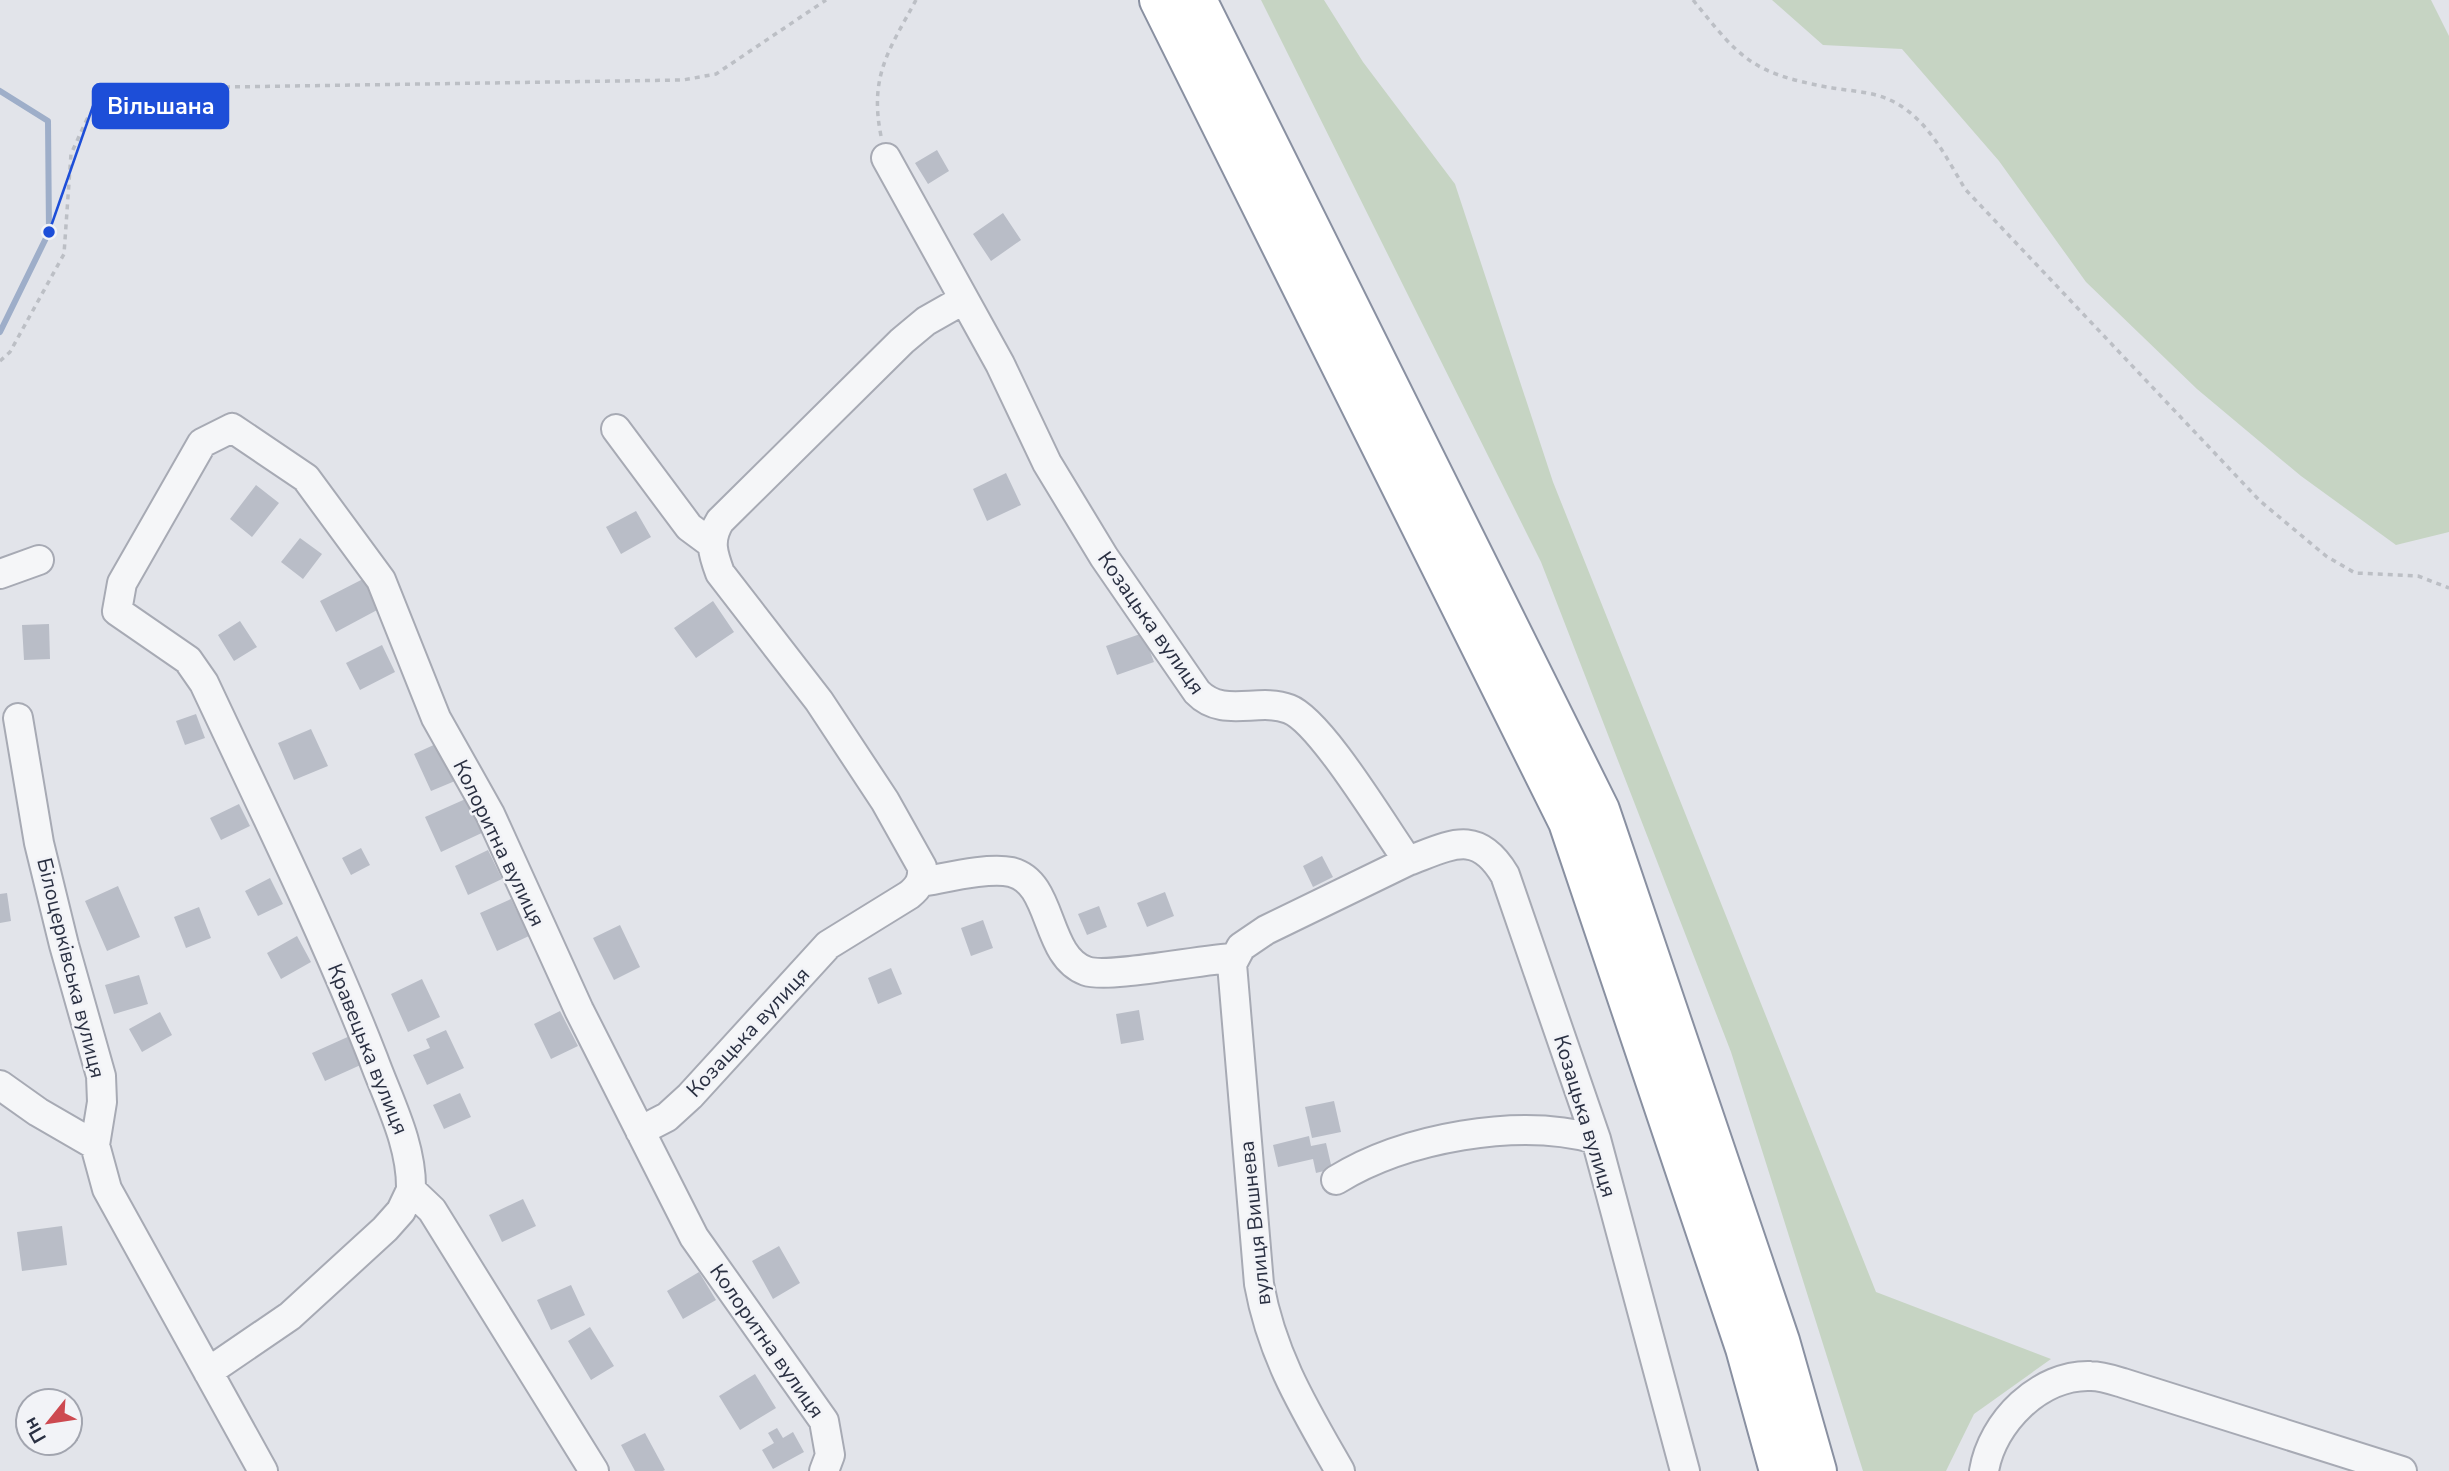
<svg xmlns="http://www.w3.org/2000/svg" width="2449" height="1471" viewBox="0 0 2449 1471" font-family="'Nunito Sans',sans-serif">
<rect width="100%" height="100%" fill="#e2e4ea"/>
<!-- green -->
<path fill="#c6d4c3" d="M1261,0H1324L1363,62L1455,184L1553,482L1876,1292L2051,1359L1974,1414L1946,1471H1863L1731,1052L1541,562Z
M1772,0H2431L2449,36V532L2396,545L2301,476L2197,389L2086,282L1999,161L1902,49L1823,45Z"/>
<g fill="none" stroke-linecap="round" stroke-linejoin="round">
<!-- stream -->
<path stroke="#9eaec9" stroke-width="6" d="M0,91L48,121L49,232L0,332"/>
</g>
<!-- building -->
<path fill="#b9bdc7" d="M937,150L949,171L928,184L915,163Z
M1003,213L1021,240L991,261L973,234Z
M1006,473L1021,505L987,521L973,489Z
M256,485L279,503L252,537L230,519Z
M636,511L651,537L621,554L606,527Z
M300,538L322,554L303,579L281,562Z
M363,579L379,609L336,632L320,601Z
M713,601L734,632L696,658L674,628Z
M240,621L257,647L234,661L218,635Z
M49,624L50,659L24,660L22,625Z
M1143,633L1154,662L1117,675L1106,646Z
M382,645L395,672L360,690L346,663Z
M196,714L205,738L185,745L176,721Z
M311,729L328,766L294,780L278,743Z
M438,743L455,781L431,791L414,754Z
M470,797L486,831L441,852L425,817Z
M239,804L250,826L221,840L210,818Z
M361,848L370,865L351,875L342,858Z
M488,850L502,879L468,895L455,866Z
M1322,856L1333,877L1313,887L1303,866Z
M270,878L283,904L258,916L245,891Z
M118,886L140,937L107,951L85,901Z
M1165,892L1174,916L1147,927L1137,903Z
M7,893L11,921L0,923V894Z
M511,899L529,936L497,951L480,913Z
M1099,906L1107,927L1087,935L1078,914Z
M199,907L211,938L186,948L174,917Z
M983,920L993,948L971,956L961,928Z
M620,925L640,967L614,980L593,938Z
M297,936L311,962L281,979L267,953Z
M891,968L902,994L878,1004L868,978Z
M139,975L148,1004L114,1014L105,985Z
M422,979L440,1017L408,1032L391,994Z
M1139,1010L1144,1040L1121,1044L1116,1014Z
M560,1011L578,1046L551,1059L534,1024Z
M160,1012L172,1035L142,1052L129,1029Z
M446,1030L464,1068L427,1085L413,1055L430,1048L426,1039Z
M352,1035L365,1063L325,1081L312,1053Z
M460,1093L471,1117L444,1129L433,1105Z
M1334,1101L1341,1132L1312,1138L1305,1107Z
M1309,1136L1311,1146L1326,1143L1332,1169L1316,1173L1313,1159L1278,1167L1273,1145Z
M523,1199L536,1226L502,1242L489,1215Z
M62,1226L67,1265L22,1271L17,1232Z
M779,1246L800,1283L773,1299L752,1261Z
M699,1272L716,1300L683,1319L667,1291Z
M571,1285L585,1315L551,1330L537,1300Z
M590,1327L614,1366L591,1380L568,1341Z
M755,1374L776,1408L740,1430L719,1396Z
M70,1404H76L78,1441L70,1442Z
M777,1428L783,1438L793,1432L804,1452L773,1469L762,1450L774,1443L768,1433Z
M645,1433L665,1470L663,1471H635L621,1445Z"/>
<g fill="none" stroke-linecap="round" stroke-linejoin="round">
<!-- minor casing -->
<g stroke="#a7aab4" stroke-width="32">
<path id="minor" d="M886,158L1000,364L1047,463L1104,557L1197,692C1223,719 1258,697 1289,709C1321,721 1385,829 1408,861C1451,845 1477,828 1505,875L1596,1139L1685,1471
M616,429L689,527L712,544
M0,574L39,560
M18,718L39,843L64,945L101,1076L102,1102L95,1145L107,1189L263,1471
M921,882C945,878 988,867 1011,872C1054,882 1044,956 1086,971C1109,979 1202,959 1235,958
M0,1085L38,1112L95,1145
M640,1131L667,1117L690,1096L828,945L909,895C919,887 923,880 922,867L885,801L819,701L720,573C713,554 708,540 720,521L902,341L926,321L963,300
M1336,1180C1404,1138 1518,1117 1596,1139
M208,1372L290,1316L385,1229L401,1211L411,1190
M594,1471L432,1210L411,1190C412,1144 389,1102 373,1058C323,930 262,807 204,683L188,660L117,611L122,583L202,443L232,428L306,478L381,580L436,718L490,814L579,1010L694,1237L824,1421L830,1455L824,1471
M1340,1471C1304,1408 1272,1356 1259,1284L1232,964L1241,947L1266,930L1408,861
M1984,1471C1992,1422 2040,1374 2091,1376C2101,1376 2113,1380 2123,1383L2402,1471"/>
</g>
<!-- highway casing -->
<g stroke="#8990a1" stroke-width="42">
<path id="highway" d="M1159,0L1568,822L1745,1348L1779,1471
M1197,0L1600,810L1780,1341L1817,1471"/>
</g>
<!-- path -->
<path stroke="#bcbfc5" stroke-width="3.5" stroke-dasharray="5 5" stroke-linecap="butt" d="M1693,0C1740,58 1751,73 1827,87C1847,91 1871,91 1890,100C1927,117 1946,157 1965,189L2260,501L2326,556L2355,573L2418,576L2449,588
M881,136C869,76 889,50 916,0
M0,361L10,352L64,254L71,154L87,119L123,95L161,88L683,80L716,74L826,0"/>
<!-- minor -->
<use href="#minor" stroke="#f5f6f8" stroke-width="28"/>
<!-- highway -->
<use href="#highway" stroke="#fff" stroke-width="38"/>
</g>
<g text-anchor="middle" stroke-width="5" stroke-linejoin="round" paint-order="stroke">
<!-- street labels -->
<g font-size="21" fill="#2a3042" stroke="#f2f3f7">
<text transform="translate(1151 623) rotate(55)" y="7">Козацька вулиця</text>
<text transform="translate(499 843) rotate(64)" y="7">Колоритна вулиця</text>
<text transform="translate(71 968) rotate(76)" y="7">Білоцерківська вулиця</text>
<text transform="translate(748 1032) rotate(-47)" y="7">Козацька вулиця</text>
<text transform="translate(368 1049) rotate(68)" y="7">Кравецька вулиця</text>
<text transform="translate(1585 1116) rotate(73)" y="7">Козацька вулиця</text>
<text transform="translate(1255 1223) rotate(-96)" y="7">вулиця Вишнева</text>
<text transform="translate(767 1341) rotate(55)" y="7">Колоритна вулиця</text>
</g>
</g>
<!-- callouts -->
<path fill="none" stroke="#1d4ed8" stroke-width="2.5" d="M49 232L93 106"/>
<circle fill="#1d4ed8" stroke="#f2f3f7" stroke-width="2.5" cx="49" cy="232" r="7"/>
<rect fill="#1d4ed8" stroke="#1d4ed8" stroke-width="2.5" x="93" y="84" width="135" height="44" rx="7"/>
<g font-size="23" text-anchor="middle" font-weight="bold" fill="#fff">
<text x="161" y="114">Вільшана</text>
</g>
<!-- north arrow -->
<g transform="translate(49 1422) rotate(240)"><circle r="33" fill="#f2f3f7" stroke="#a2a5af" stroke-width="2"/>
<path d="M0-5L12 26L0 18L-12 26Z" fill="#cd4950"/>
<text y="-10" font-size="19" font-weight="bold" text-anchor="middle" fill="#2a3042">Пн</text>
</g>
</svg>
